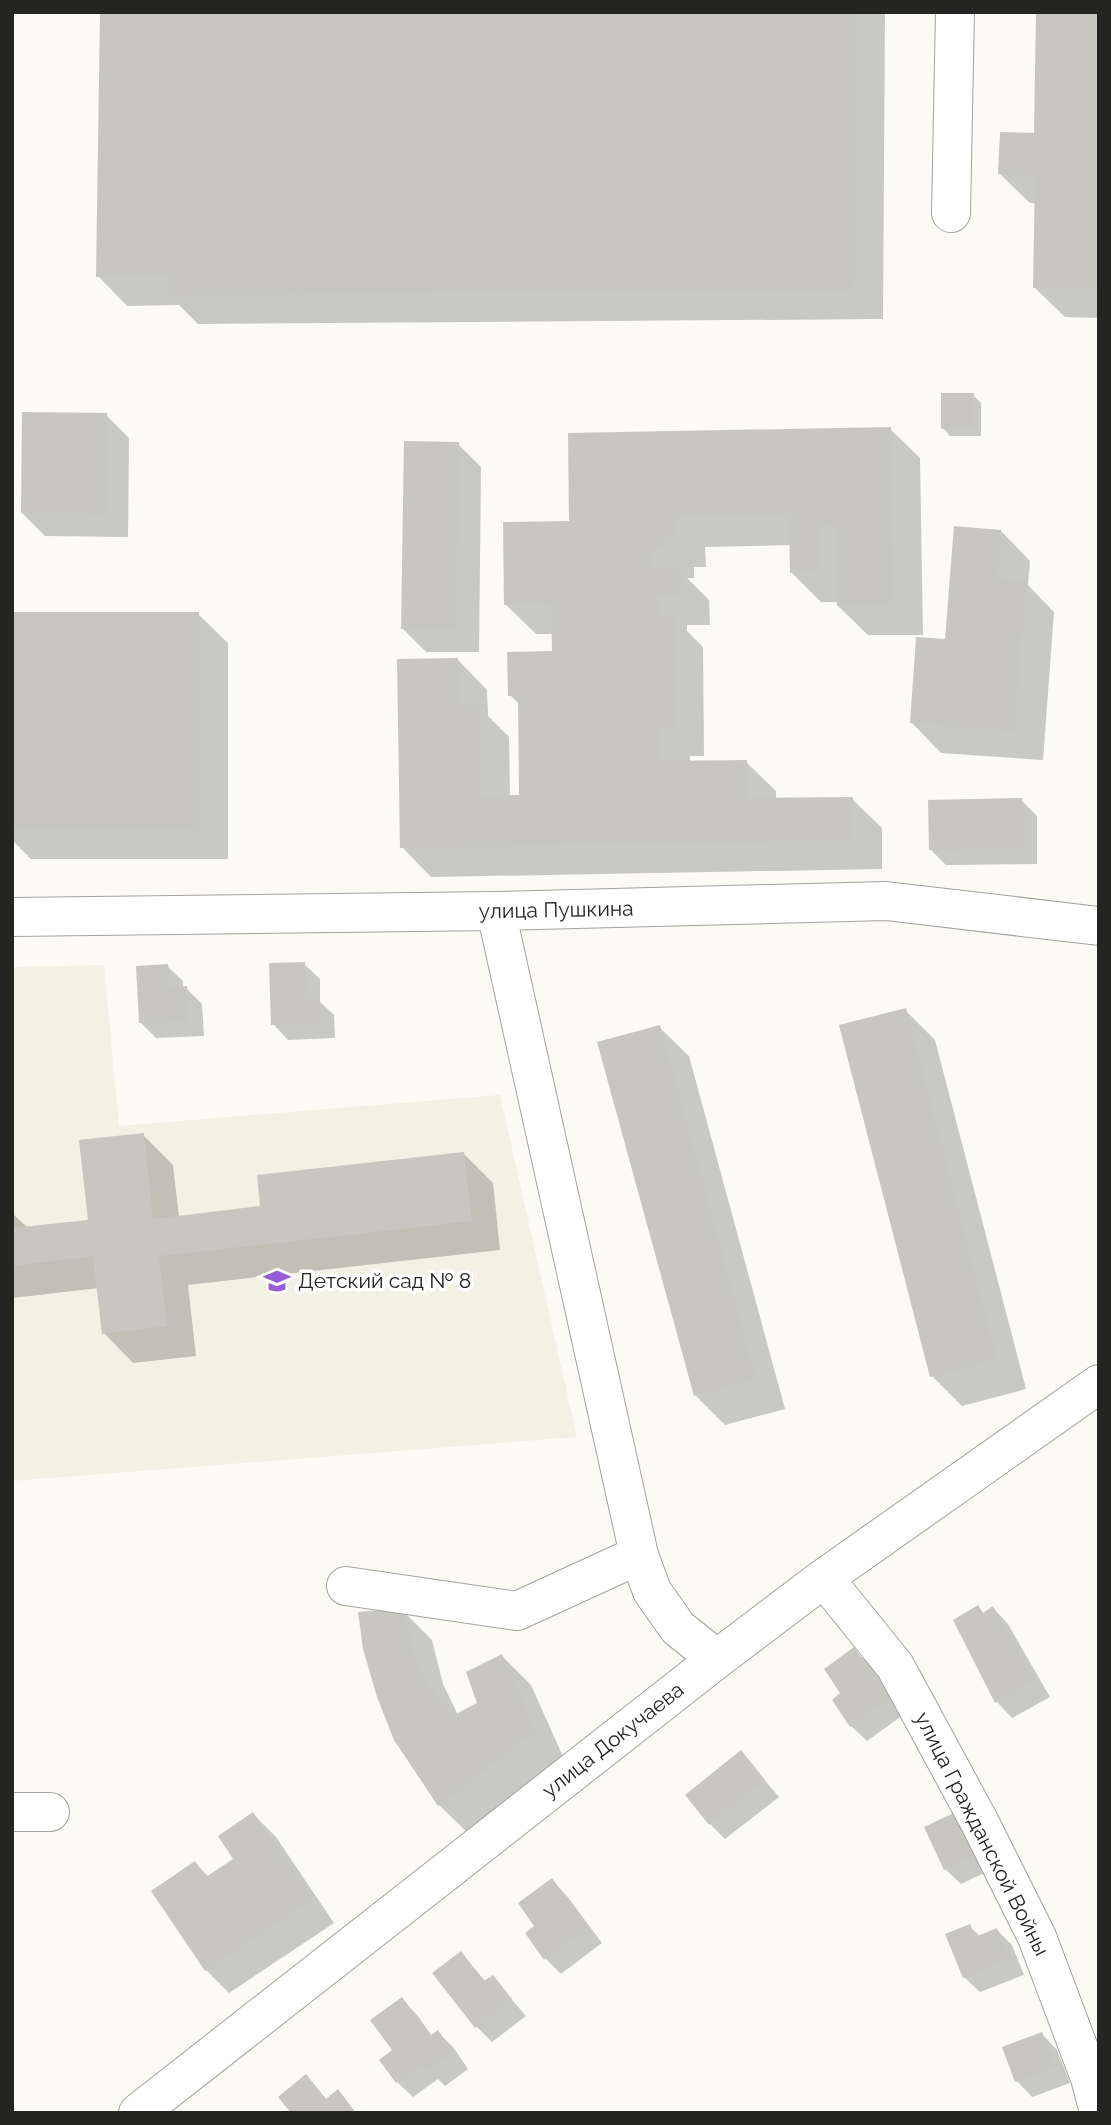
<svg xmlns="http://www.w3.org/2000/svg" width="1111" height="2125" viewBox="0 0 1111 2125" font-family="Raleway,sans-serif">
<rect width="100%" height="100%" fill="#fbfaf5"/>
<!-- built -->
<path fill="#f3f0e4" d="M104,965L119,1126L500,1095L577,1437L12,1481V967Z"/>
<!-- shadow -->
<path fill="#0003" d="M102,12H885L883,319L198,324L179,305L127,306L98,276Z
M1099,12V318L1065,317L1035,288L1037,203H1030L1000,174L1036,135Z
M973,395L981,403V436H950L943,428Z
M106,415L129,438L128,537L45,536L22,513Z
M890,429L920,458L923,635H868L838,606V602H821L792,573L791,545L705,547L706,567H694V578H687L709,600L710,625H687V631L703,647L704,756H690V763L746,762L776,791V800L852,799L882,828V869L431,877L402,847L458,660L487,690L488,716L509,737L510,797H521L520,705L510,695L553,652V634H536L506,605L571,522Z
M458,444L481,467L479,652H426L403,629Z
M1001,531L1030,561L1028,585L1054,612L1043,760L941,753L912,723L947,641Z
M12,614H198L228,643V859H31L12,840Z
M1021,800L1037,816V864L946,865L931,850Z
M304,964L320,979V1002L334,1015L335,1038L288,1040L273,1024Z
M167,966L183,981V988H186L202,1004L204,1036L156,1038L141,1023Z
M905,1010L935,1040L1026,1389L962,1406L932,1376Z
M659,1027L689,1056L785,1409L725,1425L695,1395Z
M143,1135L173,1165L179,1217L262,1208L463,1153L493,1183L500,1250L188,1285L196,1356L133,1363L104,1333L99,1288L12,1298V1213L28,1228L90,1222Z
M978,1608L984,1614L993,1608L1008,1624L1050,1697L1012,1718L997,1702L955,1621Z
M402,1610L432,1640L443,1684L458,1715L479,1704L502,1656L531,1685L565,1761L469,1834L439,1805Z
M854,1650L870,1665L903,1715L867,1741L851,1726Z
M741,1752L779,1797L725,1839L710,1824Z
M960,1812L995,1868L961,1884L945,1869Z
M253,1814L276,1837L334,1923L229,1993L206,1970L153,1891L195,1863L209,1877L236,1859Z
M552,1881L567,1896L602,1943L561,1974L546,1959Z
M969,1926L980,1936L997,1930L1012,1945L1024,1975L980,1992L964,1977Z
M461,1953L486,1982L492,1977L526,2016L492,2042L476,2026Z
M402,1999L417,2015L432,2036L437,2032L453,2047L468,2069L445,2086L438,2079L413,2097L397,2082L394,2051Z
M1042,2034L1057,2050L1070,2083L1032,2097L1017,2081Z"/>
<!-- building -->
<path fill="#c7c6c1" d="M100,12H856L854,290L167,295V276L96,277Z
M1036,12H1099V289L1033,288L1035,175L998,174L1000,132L1034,133Z
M941,393H974V429H941Z
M22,412L107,413L106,514L21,513Z
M891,427L894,606H837L836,525L821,526V573H790L789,515L676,517L677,538H665V549H652L653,569H680L681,596H658V615H674L675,726L661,727V761L747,760V798L853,797V840L400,848L397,659L458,658L460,706L480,705L481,796L519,795L518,696H508L507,652L552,651L551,605H504L503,522L569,521L568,433Z
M404,441L459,442L456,630L401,629Z
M954,526L1001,530L997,578L1026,580L1014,731L910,723L916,637L945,639Z
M12,612H199V830H12Z
M1022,798L1023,849L929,850L928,800Z
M305,962L306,998H319L320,1023L271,1025L269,963Z
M168,964L169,987L187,986L189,1021L139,1023L136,966Z
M906,1008L997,1359L930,1377L839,1025Z
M660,1025L756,1379L694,1396L597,1042Z
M144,1133L153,1219L260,1206L257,1175L464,1152L472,1221L159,1256L167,1326L102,1334L93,1256L12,1266V1228L88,1220L79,1140Z
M978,1605L983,1613L993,1606L1035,1681L995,1703L953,1620Z
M403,1608L414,1653L423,1676L452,1716L477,1703L466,1672L502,1654L536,1731L438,1806L394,1740L377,1697L363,1649L358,1612Z
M854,1647L889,1699L850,1727L832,1700L840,1693L824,1669Z
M741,1750L765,1780L709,1825L685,1795Z
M960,1810L981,1852L944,1870L924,1827Z
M253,1812L312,1899L205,1971L151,1891L195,1861L206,1877L233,1859L218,1836Z
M552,1878L588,1927L544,1960L525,1933L534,1926L518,1903Z
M970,1924L975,1937L997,1928L1010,1959L963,1978L945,1934Z
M461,1951L484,1981L493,1975L512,1999L475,2028L432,1973Z
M402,1997L430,2036L438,2030L454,2053L428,2071L423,2064L396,2083L379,2060L392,2050L370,2020Z
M1042,2032L1055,2067L1015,2082L1002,2047Z
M306,2074L326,2099L338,2089L356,2113H291L278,2097Z"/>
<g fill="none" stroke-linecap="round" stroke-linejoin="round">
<!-- minor casing -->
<g stroke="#a4a29e" stroke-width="40">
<path id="minor" d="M951,213L955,12
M496,911L639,1555L652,1591L678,1628L717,1659
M12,917L496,911L886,901L1099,926
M824,1578L895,1666L980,1823L1037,1937L1090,2078L1099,2112
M346,1586L517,1611L639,1555
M12,1812H50
M138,2113L717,1659L824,1578L1099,1384"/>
</g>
<!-- minor -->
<use href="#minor" stroke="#fff" stroke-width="38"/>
</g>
<!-- icons -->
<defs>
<g id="school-bare" transform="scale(2.1)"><path d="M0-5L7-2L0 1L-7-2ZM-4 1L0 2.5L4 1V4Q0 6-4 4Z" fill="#965ed6" stroke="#fff" stroke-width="2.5" paint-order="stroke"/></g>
</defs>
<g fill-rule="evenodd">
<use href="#school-bare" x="277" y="1281"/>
</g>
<g text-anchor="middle" stroke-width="7" stroke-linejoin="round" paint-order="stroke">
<!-- street labels -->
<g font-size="21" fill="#242422" stroke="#fff">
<text transform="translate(556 910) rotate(-1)" y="7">улица Пушкина</text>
<text transform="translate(613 1740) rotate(-38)" y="7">улица Докучаева</text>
<text transform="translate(982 1834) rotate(63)" y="7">улица Гражданской Войны</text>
</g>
<!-- poi labels -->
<g font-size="21" fill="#242422" stroke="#fff" text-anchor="start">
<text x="298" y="1288">Детский сад № 8</text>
</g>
</g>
<!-- border -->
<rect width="1111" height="2125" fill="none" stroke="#242422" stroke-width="28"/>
</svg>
